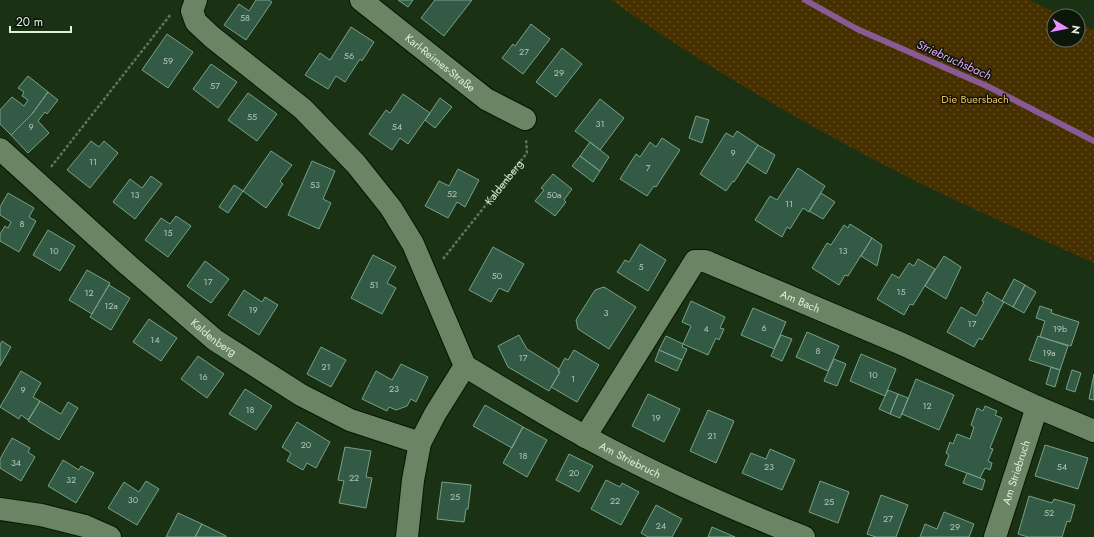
<svg xmlns="http://www.w3.org/2000/svg" width="1094" height="537" viewBox="0 0 1094 537" font-family="Jost,sans-serif">
<defs>
<pattern id="park-dots" width="8" height="8" patternUnits="userSpaceOnUse"><rect width="8" height="8" fill="#473000"/><path d="M2 2h.1M6 6h.1" fill="none" stroke="#614e25" stroke-width="1.8" stroke-linecap="round"/></pattern>
</defs>
<rect width="100%" height="100%" fill="#1a3114"/>
<!-- park -->
<path fill="url(#park-dots)" d="M611,0H1029L1062,16H1054V40H1078V23L1094,30V263C1018,229 942,196 869,157C780,110 693,58 611,0Z"/>
<g fill="none" stroke-linecap="round" stroke-linejoin="round">
<!-- stream -->
<path stroke="#8a5a95" stroke-width="6" d="M805,0L857,29L989,87L1094,141"/>
</g>
<!-- building -->
<path fill="#325a45" stroke="#78a18a" d="M256,0H269L272,2L246,40L224,25L239,4L249,11Z
M398,0H413L408,7Z
M435,0H472L444,36L421,18Z
M531,24L550,39L523,74L502,58L513,44L515,46Z
M351,27L374,42L362,61L360,59L345,82L336,76L328,89L305,75L320,53L330,60Z
M167,34L193,52L168,88L142,70Z
M562,48L582,64L556,97L536,82Z
M211,64L237,82L218,108L193,89Z
M28,76L48,92L32,114L11,135L0,124V110L12,97L24,106L28,100L22,96L24,92L18,88Z
M48,92L58,100L47,114L45,112L38,121L49,133L28,153L11,135L32,114Z
M248,93L277,114L257,141L228,120Z
M403,94L430,113L408,144L400,138L392,150L369,134L386,110L390,113Z
M440,98L452,107L435,128L425,120Z
M600,99L624,118L600,150L575,131Z
M696,116L709,120L702,143L689,138Z
M737,131L758,145L734,182L733,181L726,191L700,174L726,133L733,137Z
M662,138L680,150L656,187L654,186L647,196L620,179L636,154L640,157L650,142L656,147Z
M91,141L99,147L104,141L118,153L90,188L67,170Z
M590,142L609,157L600,171L580,156Z
M758,145L775,155L766,174L747,162Z
M271,151L292,165L280,181L283,184L266,208L243,191Z
M580,156L600,171L593,182L572,166Z
M312,161L335,171L323,199L331,203L319,229L288,215Z
M798,168L825,186L809,212L803,208L790,229L787,227L782,237L755,220L770,196L777,200Z
M458,169L479,180L465,207L457,202L448,218L425,206L439,181L449,186Z
M553,174L572,189L564,200L566,202L555,216L535,201L544,190L541,188Z
M151,176L162,184L135,219L113,202L130,179L142,188Z
M234,185L243,191L228,213L219,207Z
M8,193L34,208L29,217L36,221L19,252L0,241V234L5,226L8,228L11,222L0,215V207Z
M821,193L835,202L823,219L809,211Z
M176,216L191,226L168,257L145,240L161,218L170,224Z
M850,224L872,238L848,276L845,275L839,285L812,268L827,243L831,245L844,225L848,228Z
M48,230L75,246L60,271L33,255Z
M872,238L882,245L877,266L861,256Z
M640,244L666,260L648,291L617,272L625,260L629,262Z
M493,247L524,264L508,292L499,288L491,302L469,290Z
M373,255L396,267L387,283L396,288L382,314L351,298Z
M944,256L961,267L946,299L925,286Z
M918,259L935,269L913,305L910,304L904,315L877,299L892,274L899,278L909,263L914,266Z
M205,261L229,279L211,303L187,286Z
M87,270L110,283L92,314L69,300Z
M1014,279L1025,285L1013,307L1002,301Z
M109,285L130,298L111,330L90,317Z
M1025,285L1036,292L1024,313L1013,307Z
M604,287L636,307L609,349L578,329L576,320L595,290Z
M244,290L262,302L265,297L278,305L259,335L228,315Z
M987,292L1004,302L982,340L979,338L974,347L947,332L961,307L976,316L984,302L982,301Z
M691,301L725,317L720,328L724,329L719,340L716,338L708,355L683,344L691,326L682,322Z
M1040,306L1052,310L1051,313L1079,322L1071,346L1040,337L1045,321L1036,318Z
M753,308L786,322L774,349L741,335Z
M149,319L177,338L161,361L133,342Z
M807,332L839,346L828,371L796,357Z
M519,335L527,349L559,369L558,371L560,372L549,391L508,367L498,346Z
M781,335L792,339L782,361L771,356Z
M666,336L683,344L682,347L687,349L682,360L659,350Z
M1038,336L1068,346L1060,370L1029,360Z
M2,341L11,347L0,366V345Z
M321,347L346,360L331,387L307,374Z
M574,350L599,365L577,402L551,387L560,372L558,371L559,369L565,358L568,360Z
M659,350L682,360L677,371L655,361Z
M861,354L896,369L885,396L850,381Z
M198,356L224,374L207,398L181,379Z
M834,359L846,364L837,386L824,381Z
M401,364L428,377L416,402L411,399L407,406L396,410L389,407L387,411L362,399L376,371L392,380Z
M1051,367L1060,370L1055,387L1046,384Z
M1072,370L1081,373L1075,392L1066,389Z
M21,371L41,383L33,397L40,401L28,420L21,415L19,419L0,407Z
M1094,374V400L1089,399Z
M916,379L954,395L939,430L902,414Z
M245,389L272,406L256,430L229,414Z
M888,390L898,394L890,414L879,409Z
M648,394L680,409L664,442L632,426Z
M898,394L908,398L900,418L890,414Z
M40,401L61,414L68,402L78,408L59,440L28,421Z
M485,405L523,427L512,448L473,426Z
M985,406L997,411L995,415L1002,418L990,448L993,449L988,461L992,463L990,470L985,468L980,478L945,465L949,455L946,453L950,442L953,444L957,434L970,439L974,427L971,425L977,408L983,411Z
M708,410L734,421L716,463L690,451Z
M297,422L330,442L316,468L307,463L303,470L287,461L291,453L282,447Z
M523,427L547,440L527,477L503,463Z
M12,438L30,448L28,452L35,457L21,481L0,468V459Z
M1045,445L1088,458L1078,489L1035,476Z
M345,447L371,451L366,477L372,478L366,508L339,503L344,481L338,480Z
M770,449L795,460L782,490L742,473L751,453L766,459Z
M569,454L593,466L579,492L556,480Z
M63,460L79,470L81,466L94,473L76,503L48,486Z
M967,473L985,480L982,490L963,483Z
M606,480L620,487L622,483L639,492L621,525L591,509Z
M146,481L159,489L137,525L108,508L124,482L139,492Z
M820,481L849,492L838,523L809,512Z
M442,482L471,485L468,509H466L464,522L437,519Z
M881,495L908,505L896,537H876L867,534Z
M1029,496L1052,503L1054,499L1075,505L1070,522L1067,521L1062,537H1028L1018,534Z
M656,505L682,519L672,537H648L641,533Z
M944,512L974,524L969,537H920L925,524L937,529Z
M178,513L202,524L195,537H166Z
M202,524L226,536V537H195Z
M712,527L735,537H708Z"/>
<g fill="none" stroke-linecap="round" stroke-linejoin="round">
<!-- minor casing -->
<g stroke="#031801" stroke-width="24">
<g id="minor">
<path d="M196,0L192,11L196,22L212,37L303,109L356,164L391,208L413,244L465,366"/>
<path id="s2" d="M361,0L486,99L525,119"/>
<path id="s3" d="M0,149L128,265L215,340L301,395L350,420L420,443"/>
<path id="s4" d="M465,366C505,390 545,415 586,437C656,475 730,508 804,537"/>
<path id="s5" d="M585,437L695,261H705L902,344L1037,407L1094,431"/>
<path d="M0,509L41,515L85,526L110,537"/>
<path d="M407,537L413,480L420,443L435,414L465,366"/>
<path id="s6" d="M995,537L1037,407"/>
</g>
</g>
<!-- path -->
<g stroke="#60745b" stroke-width="2.5" stroke-dasharray="3 2" stroke-linecap="butt">
<path d="M51,167L171,14"/>
<path id="s1" d="M443,259L527,153L526,139"/>
</g>
<!-- minor -->
<use href="#minor" stroke="#6a8464" stroke-width="22"/>
</g>
<g text-anchor="middle" stroke-width="3" stroke-linejoin="round" paint-order="stroke">
<!-- number labels -->
<g font-size="9" fill="#b4c9b6">
<text x="245" y="21">58</text>
<text x="524" y="55">27</text>
<text x="349" y="59">56</text>
<text x="168" y="64">59</text>
<text x="559" y="76">29</text>
<text x="215" y="89">57</text>
<text x="252" y="120">55</text>
<text x="600" y="127">31</text>
<text x="31" y="130">9</text>
<text x="397" y="130">54</text>
<text x="733" y="156">9</text>
<text x="93" y="165">11</text>
<text x="648" y="171">7</text>
<text x="315" y="188">53</text>
<text x="452" y="197">52</text>
<text x="135" y="198">13</text>
<text x="554" y="198">50a</text>
<text x="789" y="207">11</text>
<text x="22" y="227">8</text>
<text x="168" y="236">15</text>
<text x="54" y="254">10</text>
<text x="843" y="254">13</text>
<text x="641" y="270">5</text>
<text x="497" y="279">50</text>
<text x="208" y="285">17</text>
<text x="374" y="288">51</text>
<text x="901" y="295">15</text>
<text x="89" y="296">12</text>
<text x="111" y="309">12a</text>
<text x="253" y="313">19</text>
<text x="606" y="316">3</text>
<text x="972" y="327">17</text>
<text x="764" y="331">6</text>
<text x="706" y="332">4</text>
<text x="1060" y="332">19b</text>
<text x="155" y="343">14</text>
<text x="818" y="354">8</text>
<text x="1049" y="356">19a</text>
<text x="523" y="361">17</text>
<text x="326" y="370">21</text>
<text x="873" y="378">10</text>
<text x="203" y="380">16</text>
<text x="573" y="382">1</text>
<text x="394" y="392">23</text>
<text x="23" y="393">9</text>
<text x="927" y="409">12</text>
<text x="250" y="413">18</text>
<text x="656" y="421">19</text>
<text x="712" y="439">21</text>
<text x="306" y="448">20</text>
<text x="523" y="459">18</text>
<text x="16" y="466">34</text>
<text x="769" y="470">23</text>
<text x="1062" y="470">54</text>
<text x="574" y="476">20</text>
<text x="354" y="481">22</text>
<text x="71" y="483">32</text>
<text x="455" y="500">25</text>
<text x="133" y="503">30</text>
<text x="615" y="504">22</text>
<text x="829" y="505">25</text>
<text x="1049" y="516">52</text>
<text x="888" y="522">27</text>
<text x="661" y="529">24</text>
<text x="955" y="530">29</text>
</g>
<!-- street labels -->
<g font-size="11" fill="#e0eedc" stroke="#0c1609">
<text dy="4" stroke="none"><textPath href="#s2" startOffset="101">Karl-Reimes-Straße</textPath></text>
<text dy="4" stroke="none"><textPath href="#s1" startOffset="98">Kaldenberg</textPath></text>
<text dy="4" stroke="none"><textPath href="#s5" startOffset="321">Am Bach</textPath></text>
<text dy="4" stroke="none"><textPath href="#s3" startOffset="285">Kaldenberg</textPath></text>
<text dy="4" stroke="none"><textPath href="#s4" startOffset="190">Am Striebruch</textPath></text>
<text dy="4" stroke="none"><textPath href="#s6" startOffset="68">Am Striebruch</textPath></text>
</g>
<!-- park labels -->
<g font-size="11" fill="#f7be57" stroke="#0c1609">
<text x="975" y="103">Die Buersbach</text>
</g>
<!-- water labels -->
<g font-size="12" font-style="italic" fill="#e8a4f8" stroke="#0c1609">
<text transform="translate(954 60) rotate(24)" y="4">Striebruchsbach</text>
</g>
</g>
<!-- north arrow -->
<g transform="translate(1066 28) rotate(100)"><circle r="19" fill="#0c1609" stroke="#616c5d"/>
<path d="M0-3L7 15L0 10L-7 15Z" fill="#e98efe"/>
<text y="-6" font-size="11" font-weight="bold" text-anchor="middle" fill="#e0eedc">N</text>
</g>
<!-- scale -->
<path d="M10 26v6h61v-6" fill="none" stroke="#e0eedc" stroke-width="2"/>
<text x="16" y="26" font-size="12" fill="#e0eedc" stroke="#0c1609" stroke-width="3" paint-order="stroke">20 m</text>
</svg>
